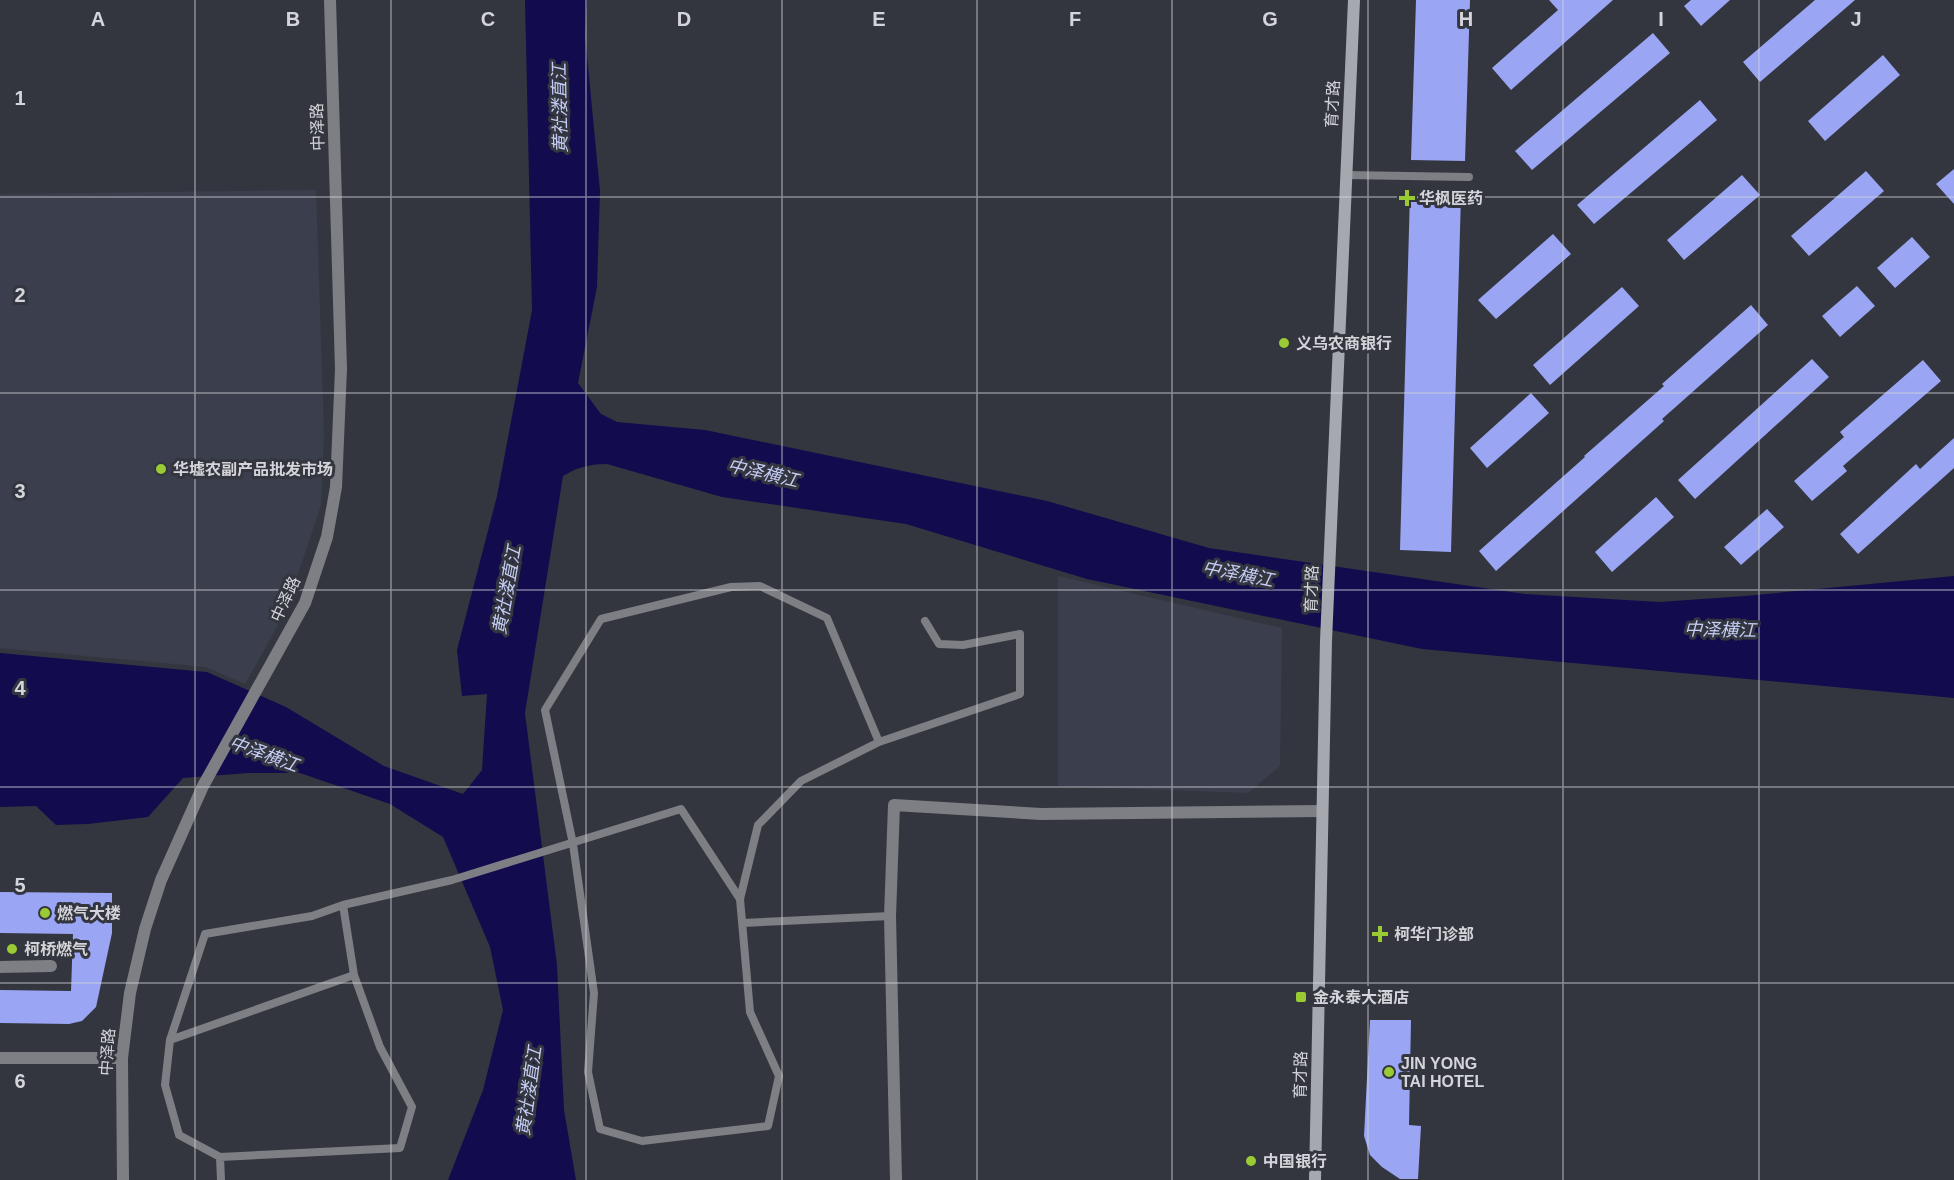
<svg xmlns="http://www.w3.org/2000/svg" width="1954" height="1180" viewBox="0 0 1954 1180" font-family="Helvetica,'Noto Sans SC',sans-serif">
<rect width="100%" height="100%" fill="#34363f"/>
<!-- built -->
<path fill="#3b3e4d" d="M316,190L324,433L321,505L286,611L245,684L206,667L0,648V194Z
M1058,576L1282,628L1280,766L1248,793L1058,786Z"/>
<!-- water -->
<path fill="#120b4d" d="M525,0H587L585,35L600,191L597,287L578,383L601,414L617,422L705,430L1047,501L1209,548L1525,594L1659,602L1745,596L1954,576V698L1422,649L1087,579L906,524L722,497L607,464C590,464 578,467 563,476L525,713L557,965L564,1110L576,1180H448L483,1090L503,1010L490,947L443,837L390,804L300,773H248L183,778L148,817L88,824L56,825L36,806L0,807V653L207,672L286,707L384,766L463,794L482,770L487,694L462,696L457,650L497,496L532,310Z"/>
<!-- building -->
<path fill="#9aa6f4" d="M1416,0H1470L1465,161L1411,160Z
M1549,0H1613L1511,90L1492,68L1558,10Z
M1691,0H1730L1701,26L1684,6Z
M1815,0H1855L1760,82L1743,62Z
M1653,33L1670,53L1532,170L1515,151Z
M1883,55L1900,75L1825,141L1808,121Z
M1700,100L1717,120L1594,224L1577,205Z
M1954,169V204L1936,184Z
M1866,171L1884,191L1809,256L1791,236Z
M1742,175L1760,195L1684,260L1667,240Z
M1410,194L1461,195L1451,552L1400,550Z
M1553,234L1571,254L1496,319L1478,300Z
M1912,237L1930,257L1895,288L1877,268Z
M1857,286L1875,306L1840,337L1822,316Z
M1622,287L1639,306L1550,385L1533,365Z
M1751,305L1768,325L1662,419L1664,421L1496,571L1479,551L1585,457L1584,456L1664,386L1662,384Z
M1812,359L1829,377L1695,499L1678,480Z
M1923,360L1941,381L1843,466L1847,471L1812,501L1794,481L1844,437L1840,432Z
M1531,393L1549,413L1487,468L1470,448Z
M1954,438V468L1858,554L1840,534L1916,464L1920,469Z
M1656,497L1674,517L1612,572L1595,552Z
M1767,509L1784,527L1741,565L1724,547Z
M0,892L112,893V933L96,1007L82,1021L69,1024L0,1023V990L71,991L73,934L0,933Z
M1370,1020H1411L1409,1125L1421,1126L1418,1179H1400L1382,1167L1370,1155L1364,1136Z"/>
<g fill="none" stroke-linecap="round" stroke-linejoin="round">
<!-- lane -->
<path stroke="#7e7f84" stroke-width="8" d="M1346,175L1469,177
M879,742L827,618L760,586L731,587L601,619L545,710L573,844L594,993L588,1072L600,1129L642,1141L768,1126L779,1076L750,1012L740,899L758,825L801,781L879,742L1020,694V634L963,645L939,644L925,621
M343,905L354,975L380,1047L412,1107L400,1148L220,1157L179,1135L165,1085L170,1040L205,934L312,916L343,905L452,880L681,809L740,899
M743,923L890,916
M170,1040L354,975
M220,1157L221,1180"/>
<!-- street -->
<path stroke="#7e7f84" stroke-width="12" d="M0,967L51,966
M0,1058H122
M123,1180L122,1058L130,993L145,929L161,880L203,786L305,603L327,537L336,487L341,369L330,0
M896,1180L890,916L894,805L1041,814L1321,811"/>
<!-- secondary -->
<path stroke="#a6a8af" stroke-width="12" d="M1315,1180L1326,641L1354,0"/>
</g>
<!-- grid -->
<path fill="none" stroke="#d4d5da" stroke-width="1.5" stroke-opacity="0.55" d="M195,0V1180M391,0V1180M586,0V1180M782,0V1180M977,0V1180M1172,0V1180M1368,0V1180M1563,0V1180M1759,0V1180M0,197H1954M0,393H1954M0,590H1954M0,787H1954M0,983H1954"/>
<!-- markers -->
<g fill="#9acb34" stroke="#34363f" stroke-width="2">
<path d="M1404 189h6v6h6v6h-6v6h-6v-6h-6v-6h6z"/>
<circle cx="1284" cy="343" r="6"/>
<circle cx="161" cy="469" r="6"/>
<circle cx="45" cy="913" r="6"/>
<path d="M1377 925h6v6h6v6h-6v6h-6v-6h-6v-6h6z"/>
<circle cx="12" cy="949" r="6"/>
<rect x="1295" y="991" width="12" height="12" rx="3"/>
<circle cx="1389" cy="1072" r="6"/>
<circle cx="1251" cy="1161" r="6"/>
</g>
<g text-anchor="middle" stroke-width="6" stroke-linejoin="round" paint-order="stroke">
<!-- street labels -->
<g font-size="16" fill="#d4d5da" stroke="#34363f">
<text transform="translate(1332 104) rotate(-87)" y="6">育才路</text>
<text transform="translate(317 127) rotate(-92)" y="6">中泽路</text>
<text transform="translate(1311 589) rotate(-88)" y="6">育才路</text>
<text transform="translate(285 599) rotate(-65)" y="6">中泽路</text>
<text transform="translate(107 1052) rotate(-86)" y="6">中泽路</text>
<text transform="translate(1300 1075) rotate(-89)" y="6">育才路</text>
</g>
<!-- poi labels -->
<g font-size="16" font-weight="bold" fill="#d4d5da" stroke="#34363f" text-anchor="start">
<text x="1419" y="204">华枫医药</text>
<text x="1296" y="349">义乌农商银行</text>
<text x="173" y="475">华墟农副产品批发市场</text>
<text x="57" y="919">燃气大楼</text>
<text x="1394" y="940">柯华门诊部</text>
<text x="24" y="955">柯桥燃气</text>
<text x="1313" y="1003">金永泰大酒店</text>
<text x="1401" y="1069">JIN YONG<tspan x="1401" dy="18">TAI HOTEL</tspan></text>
<text x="1263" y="1167">中国银行</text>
</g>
<!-- water labels -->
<g font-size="18" font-style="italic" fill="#c5cdf6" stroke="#34363f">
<text transform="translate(560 108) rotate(-91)" y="6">黄社溇直江</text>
<text transform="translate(763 473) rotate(13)" y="6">中泽横江</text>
<text transform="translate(1238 574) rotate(11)" y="6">中泽横江</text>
<text transform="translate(507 590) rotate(-80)" y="6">黄社溇直江</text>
<text transform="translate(1720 630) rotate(1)" y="6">中泽横江</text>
<text transform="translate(264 754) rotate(20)" y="6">中泽横江</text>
<text transform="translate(529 1091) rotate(-82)" y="6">黄社溇直江</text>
</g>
</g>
<g font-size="20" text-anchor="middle" font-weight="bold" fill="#d4d5da" stroke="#34363f" stroke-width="6" stroke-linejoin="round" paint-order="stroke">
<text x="98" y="26">A</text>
<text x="293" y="26">B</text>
<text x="488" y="26">C</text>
<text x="684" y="26">D</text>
<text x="879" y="26">E</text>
<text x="1075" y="26">F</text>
<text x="1270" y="26">G</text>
<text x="1466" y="26">H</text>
<text x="1661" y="26">I</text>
<text x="1856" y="26">J</text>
<text x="20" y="105">1</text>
<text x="20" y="302">2</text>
<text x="20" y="498">3</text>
<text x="20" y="695">4</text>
<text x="20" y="892">5</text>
<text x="20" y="1088">6</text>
</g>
</svg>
